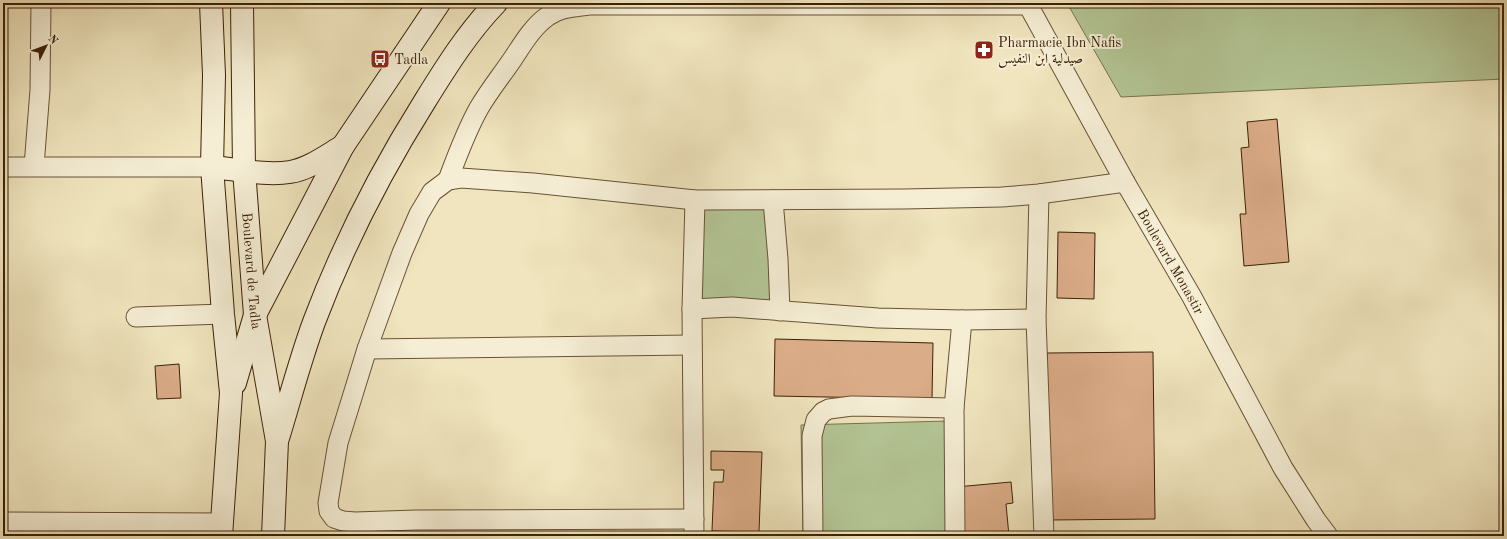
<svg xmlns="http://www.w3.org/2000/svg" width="1507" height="539" viewBox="0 0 1507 539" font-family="'Old Standard TT',Amiri,serif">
<rect width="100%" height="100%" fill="#f0e5be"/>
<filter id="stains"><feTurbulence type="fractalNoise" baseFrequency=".005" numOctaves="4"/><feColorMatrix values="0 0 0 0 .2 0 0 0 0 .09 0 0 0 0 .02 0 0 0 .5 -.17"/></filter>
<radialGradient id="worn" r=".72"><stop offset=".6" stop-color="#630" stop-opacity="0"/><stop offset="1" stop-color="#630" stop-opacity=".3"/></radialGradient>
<!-- green -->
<path fill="#b4c696" stroke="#78744e" d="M1067,3H1504V79L1121,97Z
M689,201H774L770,308L688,317Z
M948,421L949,536H803L801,425Z"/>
<!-- building -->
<path fill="#dbac88" stroke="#3c2106" d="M1277,119L1289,262L1244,266L1240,214H1246L1241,148L1249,147L1247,122Z
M1058,232L1095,233L1094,299L1057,298Z
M775,339L933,343L932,399L774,396Z
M1153,352L1155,519L1050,520L1047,353Z
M179,364L181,398L157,399L155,366Z
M711,451L762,452L759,532L712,531L714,482H723L724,470H711Z
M1011,482L1013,503L1006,504L1009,536H961L956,487Z"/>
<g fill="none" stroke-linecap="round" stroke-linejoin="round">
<!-- street casing -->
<g stroke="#695234" stroke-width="21">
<g id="street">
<path id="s1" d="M1027,3L1125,182L1192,297L1283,468L1316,520L1328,536"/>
<path d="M34,166L40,90L41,3"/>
<path d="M3,167H212"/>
<path d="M448,180C457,156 466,131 479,108C489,91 501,76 512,60C522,45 533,26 548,16C560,7 575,7 589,5H1028"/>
<path d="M1039,194L1036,319L1044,536"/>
<path d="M773,200L778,259L780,311"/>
<path d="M692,309L732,307L878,318L962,320L1036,319"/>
<path d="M136,317L223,314"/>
<path d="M367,349L692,345"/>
<path d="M694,519L416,520L355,522L343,521L334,518L329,511L328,503L338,443L367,349L402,253L419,214L432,192L448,180L461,178L533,183L695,200L904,199L1002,197L1039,194L1125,182"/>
<path d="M3,522L221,523"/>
<path d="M694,536L692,309L695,200"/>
<path d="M813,536L812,436L816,420L823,412L829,409L852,406L954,408"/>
<path d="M955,536L954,408L962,320"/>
</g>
</g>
<!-- secondary casing -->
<g stroke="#3c2106" stroke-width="24">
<g id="secondary">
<path d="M211,3L214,75L212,167L223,314L231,393L221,536"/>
<path id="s2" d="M242,3L244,170L255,315L277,441L273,536"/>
<path d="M212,167C236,169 266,176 290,172C309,169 326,156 343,146"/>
<path d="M235,383L255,315L343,146L439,3"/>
<path d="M278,438C290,399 300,360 314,322C343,245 381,171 425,101C446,67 468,32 496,3"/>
</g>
</g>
<!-- street -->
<use href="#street" stroke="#f5eed5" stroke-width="19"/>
<!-- secondary -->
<use href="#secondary" stroke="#f5eed5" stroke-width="22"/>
</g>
<!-- icons -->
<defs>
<g id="pharmacy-square" transform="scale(1)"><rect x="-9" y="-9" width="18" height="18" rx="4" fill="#8f2418" stroke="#f5eed5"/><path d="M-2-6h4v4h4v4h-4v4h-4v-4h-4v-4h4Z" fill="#fff"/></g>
<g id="bus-square" transform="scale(1)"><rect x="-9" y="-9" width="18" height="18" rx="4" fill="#8f2418" stroke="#f5eed5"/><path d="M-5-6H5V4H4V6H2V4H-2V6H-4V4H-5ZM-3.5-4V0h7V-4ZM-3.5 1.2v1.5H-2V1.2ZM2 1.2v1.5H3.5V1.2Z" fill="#fff"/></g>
</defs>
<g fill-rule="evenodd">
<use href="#pharmacy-square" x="984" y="50"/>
<use href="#bus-square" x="380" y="59"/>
</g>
<g text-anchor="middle" stroke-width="4" stroke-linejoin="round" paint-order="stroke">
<!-- poi labels -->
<g font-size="14" fill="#3c2106" stroke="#f5eed5" text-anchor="start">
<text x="998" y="47">Pharmacie Ibn Nafis<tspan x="998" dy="16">صيدلية ابن النفيس</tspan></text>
<text x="394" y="64">Tadla</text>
</g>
<!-- street labels -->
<g font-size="14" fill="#3c2106" stroke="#f5eed5">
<text dy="5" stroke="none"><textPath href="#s1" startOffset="296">Boulevard Monastir</textPath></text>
<text dy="5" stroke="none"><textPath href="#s2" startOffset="268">Boulevard de Tadla</textPath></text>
</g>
</g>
<!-- margin -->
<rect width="1507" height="539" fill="none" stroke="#f0e5be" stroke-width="16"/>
<rect x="4" y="4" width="1499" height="531" fill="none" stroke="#3c2106" stroke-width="2"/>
<rect x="8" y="8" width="1491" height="523" fill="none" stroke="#3c2106"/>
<!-- north arrow -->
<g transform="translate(46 46) rotate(48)" stroke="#f5eed5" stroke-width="3" paint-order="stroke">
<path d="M0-3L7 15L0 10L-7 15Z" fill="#3c2106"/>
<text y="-6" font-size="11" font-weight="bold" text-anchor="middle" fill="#3c2106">N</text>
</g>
<rect width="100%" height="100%" filter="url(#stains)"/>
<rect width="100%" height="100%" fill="url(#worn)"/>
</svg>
